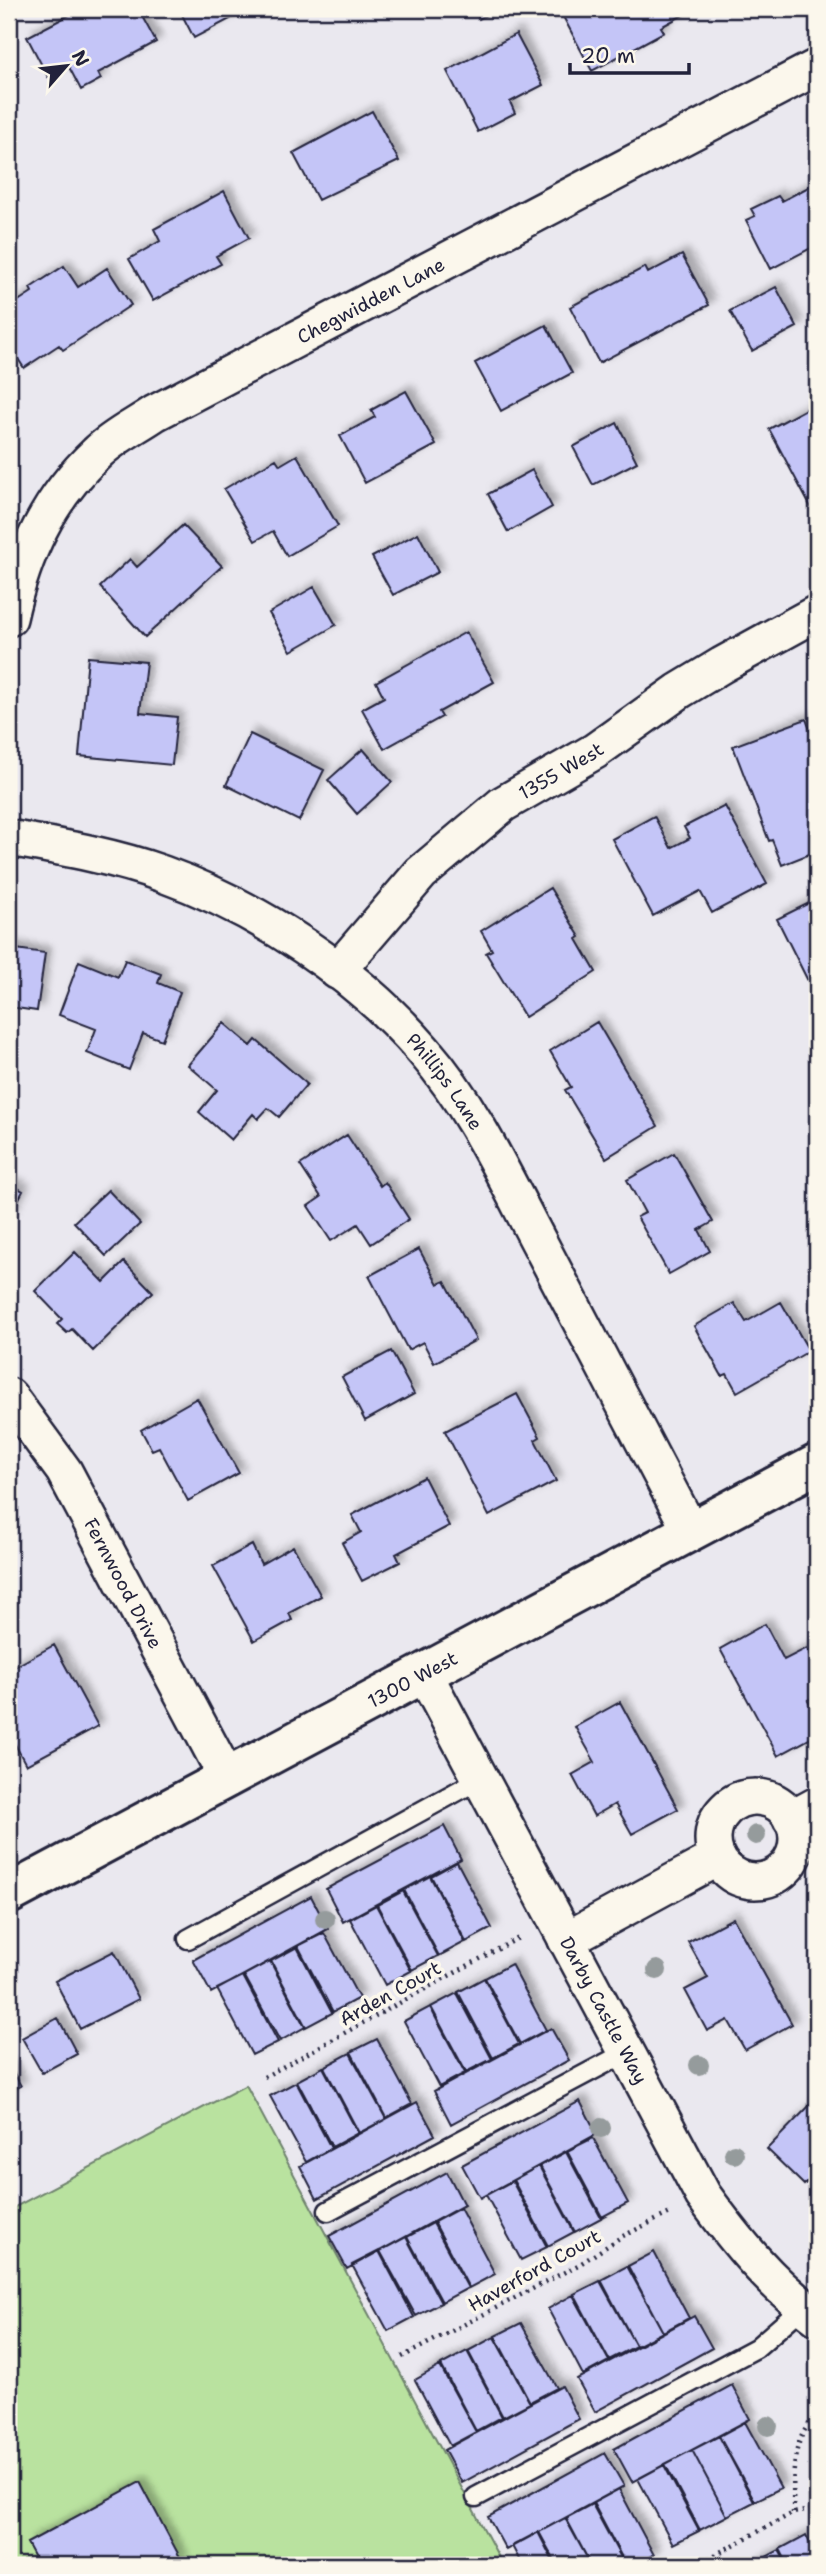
<svg xmlns="http://www.w3.org/2000/svg" width="826" height="2574" viewBox="0 0 826 2574" font-family="'Shantell Sans',sans-serif">
<defs>
<filter id="shadow"><feDropShadow dx="6" dy="-6" stdDeviation="3.5" flood-color="#0004"/></filter>
</defs>
<rect width="100%" height="100%" fill="#eae8ef"/>
<filter id="ink" filterUnits="userSpaceOnUse"><feTurbulence type="fractalNoise" baseFrequency=".0143" numOctaves="2"/><feDisplacementMap in="SourceGraphic" scale="14" xChannelSelector="R" yChannelSelector="G"/><feConvolveMatrix kernelMatrix="1 2 1 2 8 2 1 2 1" color-interpolation-filters="sRGB"/></filter>
<g filter="url(#ink)">
<!-- green -->
<path fill="#b9e29f" stroke="#6e826d" stroke-width="2" d="M246,2085L503,2565H9V2210Z"/>
<!-- building -->
<path fill="#c4c5f7" stroke="#22223b" stroke-width="2" filter="url(#shadow)" d="M81,9H89L92,13L100,9H138L156,42L98,73L101,79L81,90L69,67L48,77L27,37Z
M179,9H249L194,38Z
M473,9H497L479,19Z
M559,9H694L661,27L664,32L592,71Z
M516,34L543,85L510,102L515,113L478,132L447,71Z
M372,111L399,161L318,200L293,153Z
M816,183L817,245L771,269L746,220L755,216L751,209L778,196L782,201Z
M224,191L249,238L216,256L221,264L153,301L129,259L160,241L154,229Z
M682,255L709,305L599,363L570,307L645,267L648,273Z
M64,266L78,287L107,268L131,305L63,350L59,345L24,368L9,345V307L32,292L30,288Z
M776,287L797,327L752,351L730,311Z
M546,325L572,373L501,411L475,363Z
M406,391L436,445L365,483L340,436L375,417L371,410Z
M817,403V513L815,515L769,429Z
M617,423L637,462L593,485L573,447Z
M297,455L338,526L287,556L273,531L255,541L224,489L276,459L280,465Z
M532,470L552,507L508,532L488,494Z
M183,525L222,566L145,637L100,587L130,559L137,567Z
M418,533L438,572L393,595L372,557Z
M314,587L336,625L291,651L269,613Z
M466,632L494,682L439,712L442,717L384,749L362,709L384,697L376,682Z
M88,657L146,662L140,713L177,717L172,765L79,756Z
M806,719L817,749V851L782,865L772,840L769,841L733,746Z
M250,734L324,770L299,821L226,785Z
M363,749L392,782L357,814L328,780Z
M725,806L767,884L712,913L700,891L653,916L612,839L654,816L671,848L690,838L684,827Z
M550,888L580,937L577,939L596,972L525,1017L486,953L492,950L481,931Z
M817,899V999L777,919Z
M9,948L45,953L37,1011L9,1007Z
M125,960L161,974L158,983L180,992L162,1040L143,1033L129,1070L87,1053L96,1029L59,1015L79,961L118,977Z
M597,1022L658,1126L606,1158L565,1090L571,1087L550,1051Z
M224,1023L251,1046L256,1040L307,1084L279,1117L268,1108L258,1119L253,1114L231,1140L199,1112L217,1090L188,1065Z
M347,1135L380,1186L385,1182L409,1219L371,1244L358,1224L331,1241L308,1206L321,1197L300,1165Z
M674,1153L713,1222L699,1230L710,1251L669,1274L637,1217L645,1213L627,1180Z
M9,1183L23,1191L9,1218Z
M108,1190L140,1224L106,1256L74,1222Z
M419,1249L438,1284L445,1281L476,1340L434,1363L423,1342L408,1350L369,1276Z
M75,1252L104,1282L124,1262L153,1292L93,1351L72,1329L67,1333L57,1324L62,1319L35,1291Z
M781,1302L809,1351L737,1392L727,1374L722,1376L694,1326L734,1303L746,1322Z
M391,1351L414,1394L365,1421L342,1377Z
M517,1394L540,1437L535,1440L556,1481L489,1516L445,1431Z
M197,1398L239,1473L188,1501L159,1447L152,1450L141,1430Z
M424,1477L449,1526L396,1554L400,1562L362,1581L342,1543L361,1532L352,1515Z
M252,1545L261,1564L293,1546L321,1596L289,1613L292,1620L254,1641L213,1566Z
M765,1624L784,1660L807,1648L817,1667V1695L808,1700L817,1716V1735L778,1756L720,1649Z
M54,1645L98,1726L26,1765L9,1733V1692L13,1690L9,1682V1670Z
M620,1702L678,1809L632,1834L615,1804L594,1816L572,1775L595,1762L575,1727Z
M444,1826L461,1859L343,1922L326,1889Z
M457,1862L492,1928L466,1942L431,1876Z
M430,1876L465,1942L439,1956L404,1890Z
M403,1891L438,1956L412,1970L377,1905Z
M311,1896L328,1929L211,1993L193,1960Z
M376,1905L411,1971L385,1985L350,1919Z
M733,1918L792,2024L745,2050L728,2020L707,2031L685,1990L708,1978L688,1942Z
M324,1933L359,1998L333,2012L298,1946Z
M297,1947L332,2013L306,2027L271,1961Z
M114,1951L139,1999L80,2029L55,1981Z
M270,1961L305,2027L280,2041L244,1975Z
M511,1964L546,2030L520,2044L485,1978Z
M243,1976L278,2042L252,2055L217,1989Z
M484,1978L519,2044L493,2058L458,1992Z
M457,1993L492,2059L466,2072L431,2007Z
M430,2007L465,2073L439,2087L404,2021Z
M58,2018L77,2054L42,2073L22,2038Z
M551,2028L569,2060L451,2124L434,2091Z
M377,2039L412,2104L386,2118L351,2052Z
M350,2053L386,2119L359,2133L324,2067Z
M9,2064L21,2086L9,2092Z
M323,2067L358,2133L332,2147L297,2081Z
M296,2082L331,2148L306,2162L270,2096Z
M817,2098V2172L804,2185L767,2149Z
M580,2101L597,2134L480,2198L462,2165Z
M417,2102L435,2135L317,2199L300,2166Z
M593,2138L628,2203L602,2217L567,2151Z
M566,2152L601,2218L575,2232L540,2166Z
M539,2166L574,2232L548,2246L513,2180Z
M447,2172L464,2205L347,2269L329,2236Z
M512,2181L547,2247L521,2260L486,2195Z
M460,2208L495,2274L469,2288L434,2222Z
M433,2223L468,2288L442,2302L407,2237Z
M406,2237L441,2303L416,2316L380,2251Z
M379,2251L414,2317L388,2331L352,2265Z
M654,2252L689,2318L663,2332L628,2266Z
M627,2266L663,2332L636,2346L601,2280Z
M600,2281L636,2346L609,2360L574,2294Z
M573,2295L609,2361L583,2375L548,2309Z
M694,2316L712,2348L595,2412L577,2379Z
M521,2323L557,2388L530,2402L495,2336Z
M494,2337L530,2403L503,2417L468,2351Z
M467,2351L502,2417L476,2431L441,2365Z
M440,2366L476,2432L450,2446L415,2380Z
M732,2385L750,2419L632,2482L614,2449Z
M562,2386L579,2419L462,2483L444,2450Z
M745,2422L781,2488L755,2501L719,2436Z
M719,2436L754,2502L727,2516L692,2450Z
M692,2450L727,2516L700,2530L665,2464Z
M605,2453L624,2486L506,2550L488,2517Z
M664,2465L699,2531L673,2544L638,2479Z
M140,2482L182,2561L173,2565H39L27,2543Z
M619,2489L654,2555L635,2565H626L593,2503Z
M592,2504L625,2565H591L566,2518Z
M565,2518L591,2565H557L539,2532Z
M538,2532L555,2565H522L512,2546Z
M806,2535L817,2557V2565H788L780,2549Z
M779,2550L787,2565H754L753,2564Z"/>
<g fill="none" stroke-linecap="round" stroke-linejoin="round">
<!-- lane casing -->
<g stroke="#22223b" stroke-width="23">
<path id="lane" d="M188,1939L480,1779
M328,2211L625,2053
M476,2497L756,2348L803,2307"/>
</g>
<!-- street casing -->
<g stroke="#22223b" stroke-width="40">
<g id="street">
<path id="s1" d="M9,618C23,554 48,499 97,453C113,437 136,426 155,413L817,67"/>
<path id="s2" d="M9,838C60,847 114,856 163,874C260,909 357,973 424,1051C473,1107 506,1180 541,1246C591,1341 641,1437 691,1532"/>
<path id="s3" d="M337,971L421,873L503,804L595,751L679,691L722,665L817,613"/>
<path id="s4" d="M9,1396L64,1471L227,1778"/>
<path id="s5" d="M425,1675L703,2195C737,2242 770,2283 817,2317"/>
<circle cx="755" cy="1839" r="42"/>
<path d="M791,1819L817,1805"/>
<path d="M566,1940L717,1858"/>
</g>
</g>
<!-- secondary casing -->
<g stroke="#22223b" stroke-width="44">
<g id="secondary">
<path id="s6" d="M9,1894L817,1464"/>
</g>
</g>
<!-- path -->
<path stroke="#22223b" stroke-width="4.5" stroke-dasharray="2 5" stroke-linecap="butt" d="M264,2077L522,1936
M402,2357L580,2264L621,2237L670,2213
M793,2513C794,2477 789,2441 817,2415
M696,2565L793,2513L817,2509"/>
<!-- lane -->
<use href="#lane" stroke="#fbf7ec" stroke-width="18"/>
<!-- street -->
<use href="#street" stroke="#fbf7ec" stroke-width="35"/>
<!-- secondary -->
<use href="#secondary" stroke="#fbf7ec" stroke-width="38"/>
</g>
<!-- trees -->
<g fill="#959b9c">
<circle cx="756" cy="1835" r="10"/>
<circle cx="325" cy="1919" r="10"/>
<circle cx="657" cy="1970" r="10"/>
<circle cx="699" cy="2065" r="10"/>
<circle cx="601" cy="2128" r="10"/>
<circle cx="734" cy="2154" r="10"/>
<circle cx="768" cy="2426" r="10"/>
</g>
</g>
<g text-anchor="middle" stroke-width="7" stroke-linejoin="round" paint-order="stroke">
<!-- street labels -->
<g font-size="19" fill="#22223b" stroke="#fbf7ec">
<text dy="7" stroke="none"><textPath href="#s1" startOffset="504">Chegwidden Lane</textPath></text>
<text dy="7" stroke="none"><textPath href="#s3" startOffset="303">1355 West</textPath></text>
<text dy="7" stroke="none"><textPath href="#s2" startOffset="514">Phillips Lane</textPath></text>
<text dy="7" stroke="none"><textPath href="#s4" startOffset="220">Fernwood Drive</textPath></text>
<text dy="7" stroke="none"><textPath href="#s6" startOffset="457">1300 West</textPath></text>
<text transform="translate(390 1993) rotate(-29)" y="7">Arden Court</text>
<text dy="7" stroke="none"><textPath href="#s5" startOffset="380">Darby Castle Way</textPath></text>
<text transform="translate(534 2270) rotate(-29)" y="7">Haverford Court</text>
</g>
</g>
<!-- margin -->
<rect width="826" height="2574" fill="none" stroke="#fbf7ec" stroke-width="35"/>
<rect x="18" y="18" width="791" height="2539" fill="none" stroke="#22223b" stroke-width="2.5" filter="url(#ink)"/>
<!-- north arrow -->
<g transform="translate(66 66) rotate(62)" stroke="#fbf7ec" stroke-width="5" paint-order="stroke">
<path d="M0-5L12 26L0 18L-12 26Z" fill="#22223b"/>
<text y="-10" font-size="19" font-weight="bold" text-anchor="middle" fill="#22223b">N</text>
</g>
<!-- scale -->
<path d="M570 63v10h119v-10" fill="none" stroke="#22223b" stroke-width="3.5"/>
<text x="581" y="63" font-size="21" fill="#22223b" stroke="#fbf7ec" stroke-width="5" paint-order="stroke">20 m</text>
</svg>
